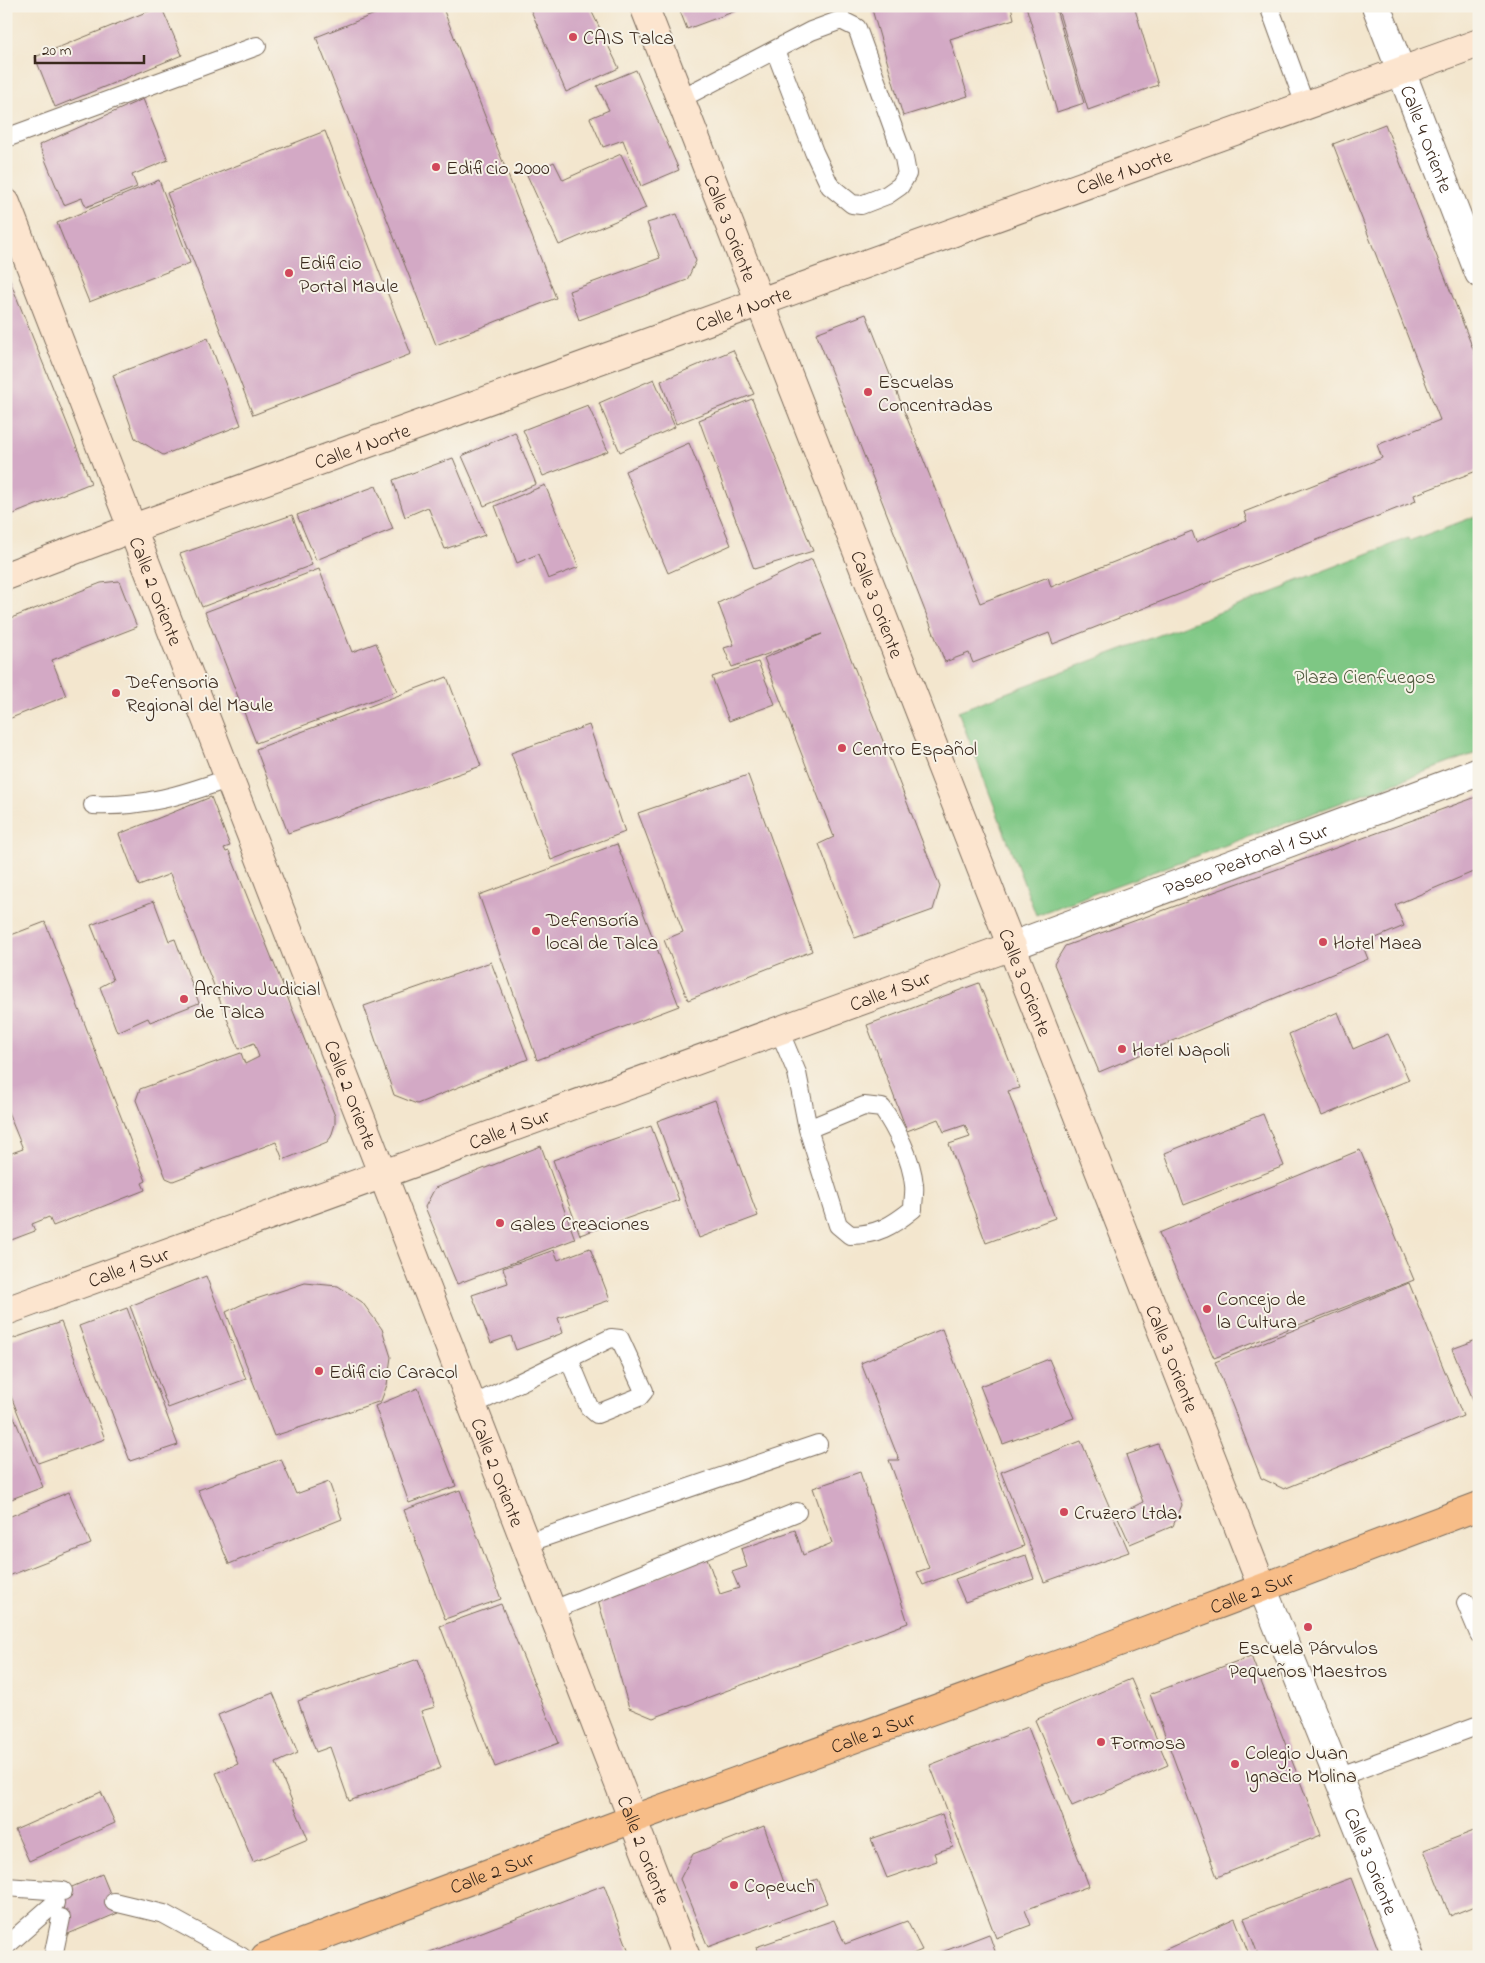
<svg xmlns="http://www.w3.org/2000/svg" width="1485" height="1963" viewBox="0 0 1485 1963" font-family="'Indie Flower',sans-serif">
<rect width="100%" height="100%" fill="#f7f3e8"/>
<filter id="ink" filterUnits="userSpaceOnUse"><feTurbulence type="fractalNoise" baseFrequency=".02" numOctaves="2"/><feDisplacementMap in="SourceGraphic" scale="10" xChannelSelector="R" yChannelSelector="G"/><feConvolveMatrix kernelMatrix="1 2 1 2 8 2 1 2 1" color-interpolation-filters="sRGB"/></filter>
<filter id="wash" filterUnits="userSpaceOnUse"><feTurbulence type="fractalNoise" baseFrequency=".0096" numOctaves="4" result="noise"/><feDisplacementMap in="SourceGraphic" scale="20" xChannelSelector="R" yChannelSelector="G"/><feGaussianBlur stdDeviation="1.12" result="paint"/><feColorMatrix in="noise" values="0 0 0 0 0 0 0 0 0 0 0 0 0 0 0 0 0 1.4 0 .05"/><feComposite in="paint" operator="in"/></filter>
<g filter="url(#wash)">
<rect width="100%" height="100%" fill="#f3e6ce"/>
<!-- green -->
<path fill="#7ec784" stroke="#5c7851" d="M1479,515V752L1036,915L958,711L1287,587V585L1408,538L1409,541Z"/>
<g id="blocks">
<!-- building -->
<path fill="#d3a9c5" d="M161,6L182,55L55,107L35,57Z
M395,6H442L556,298L436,345L316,37Z
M529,6H589L619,68L566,92Z
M678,6H740L741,9L687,29Z
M871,6H1011L1014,19L950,39L968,96L903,116Z
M1026,6H1055L1084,103L1057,112Z
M1057,6H1134L1158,85L1088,110Z
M636,70L679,170L641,186L623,140L603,147L590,118L609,110L597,86Z
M143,99L168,160L132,175L137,187L86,207L82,198L64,205L39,145Z
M1385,124L1479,364V470L1414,495L1416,501L1053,644L1049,633L973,663L969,653L945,662L816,333L866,314L980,603L1048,577L1051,587L1192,531L1196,542L1247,521L1244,512L1382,458L1377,445L1440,420L1333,144Z
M325,131L411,354L253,415L167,193Z
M621,154L646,208L559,245L527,175L554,162L563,180Z
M159,180L190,263L89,302L57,223Z
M677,214L696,261L687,280L579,320L569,291L660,258L647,223Z
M6,271L91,483L6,517Z
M208,338L241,425L163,455L135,438L113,375Z
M733,350L754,394L676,424L661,381Z
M654,379L675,427L620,452L599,403Z
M752,399L813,551L754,569L699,420Z
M588,405L608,451L543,476L523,430Z
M515,432L536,484L484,506L462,456Z
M689,443L731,545L668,573L625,471Z
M453,458L485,535L445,549L428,507L405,517L393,480Z
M545,485L579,567L548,579L538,554L517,563L495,506Z
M376,486L393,529L316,560L297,515Z
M292,515L312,565L202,607L180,554Z
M812,559L940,887L933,910L855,938L819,844L834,837L764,658L822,634L732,667L724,648L734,645L718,603Z
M319,569L352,652L376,643L397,691L256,743L205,612Z
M119,581L137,627L52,660L66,696L6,720V620L101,583Z
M758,662L775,704L729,721L712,677Z
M447,677L481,766L288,833L256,749Z
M589,725L625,832L551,860L511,753Z
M748,775L812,951L688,1000L664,940L683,932L638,813Z
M1479,796V884L1473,872L1395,905L1404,926L1362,944L1368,959L1099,1072L1054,964L1065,946Z
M211,797L230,846L224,848L226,852L229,851L335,1116V1124L331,1137L327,1142L283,1160L276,1142L173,1181L166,1178L136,1100L140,1089L241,1053L245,1064L259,1057L254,1043L239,1049L170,874L139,886L119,834Z
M617,844L679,1006L537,1060L479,895Z
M154,901L169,941L175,939L199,1003L150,1022L148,1018L117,1032L100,987L113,980L91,925Z
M45,922L146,1181L142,1183L145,1190L53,1226L49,1217L32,1224L35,1231L6,1242V1155L23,1149L6,1107V937Z
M491,962L528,1059L417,1104L394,1095L364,1006Z
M979,983L1020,1088L1008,1091L1055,1218L986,1243L949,1144L970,1137L965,1125L944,1132L938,1119L907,1131L867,1025Z
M1338,1012L1353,1049L1388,1034L1409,1080L1322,1116L1289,1034Z
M715,1100L758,1216L699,1238L657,1121Z
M1263,1114L1284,1166L1184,1205L1165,1153Z
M651,1126L679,1200L580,1235L553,1160Z
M541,1146L575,1239L457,1284L425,1207L435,1188Z
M1360,1150L1414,1280L1214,1358L1159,1233Z
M590,1248L610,1300L558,1318L563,1333L516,1350L511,1336L491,1343L472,1295L508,1283L503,1268L554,1250L558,1260Z
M206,1276L246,1379L168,1408L130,1306Z
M305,1283L338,1286L362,1302L382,1329L391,1357L387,1385L381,1401L274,1436L226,1312L247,1302Z
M1409,1283L1463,1416L1284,1489L1261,1478L1215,1362Z
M127,1308L178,1445L130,1461L79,1326Z
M61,1322L105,1439L38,1463L6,1384V1341Z
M942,1329L1024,1546L923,1585L917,1572L929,1568L889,1460H899L861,1363Z
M1479,1339V1414L1452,1349Z
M1049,1359L1074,1418L1003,1444L980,1386Z
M418,1388L456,1486L409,1503L375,1406Z
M6,1398L43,1487L6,1501Z
M1081,1441L1129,1552L1044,1582L1001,1472Z
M1158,1444L1182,1505L1173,1526L1130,1544L1117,1515L1143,1502L1126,1455Z
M281,1459L296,1494L329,1482L342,1519L229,1564L198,1490Z
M860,1472L908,1623L653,1718L629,1708L598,1600L707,1558L720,1594L739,1588L732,1572L747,1567L741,1549L795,1530L803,1555L832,1543L813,1488Z
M460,1490L501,1599L445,1619L404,1510Z
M69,1492L91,1544L6,1577V1518Z
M1026,1555L1034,1579L965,1602L955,1579Z
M501,1604L559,1743L495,1767L440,1626Z
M1251,1656L1321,1835L1217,1877L1150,1694Z
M418,1659L435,1707L421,1711L441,1768L349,1801L330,1747L316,1752L298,1701Z
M1131,1679L1168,1765L1072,1806L1035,1720Z
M273,1693L298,1753L276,1763L308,1839L253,1862L216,1773L238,1764L218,1715Z
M1028,1727L1089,1886L1025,1910L1031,1925L996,1938L930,1765Z
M101,1792L115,1823L29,1861L15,1830Z
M942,1814L953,1847L934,1853L937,1861L887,1878L871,1839Z
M764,1826L787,1891L817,1879L827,1903L708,1947L680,1879L693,1854Z
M1479,1829V1904L1450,1916L1424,1850Z
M102,1874L118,1913L68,1934L51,1896Z
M1351,1878L1381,1957H1259L1244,1918Z
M604,1885L631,1957H417Z
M1235,1918L1250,1957H1149Z
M834,1920L845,1944L907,1921L922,1950L905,1957H759L756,1947Z
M989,1934L997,1957H929Z"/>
</g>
</g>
<g filter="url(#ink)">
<use href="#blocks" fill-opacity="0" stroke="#7b6c5c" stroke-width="1"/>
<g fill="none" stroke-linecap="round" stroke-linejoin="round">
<!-- lane casing -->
<g stroke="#7b6c5c" stroke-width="20">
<path id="lane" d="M1269,6L1305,105
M680,99L811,31L841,20L857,28L904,158L907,174L900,186L887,195L861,205L852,204L830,186L814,152L775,50
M6,138L257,46
M93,805C145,807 182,795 230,778
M779,1030L797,1073L808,1129L838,1225L850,1235C877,1235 892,1226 913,1209C913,1201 915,1192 914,1185C912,1160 896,1128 882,1108L864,1106L808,1129
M473,1405L611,1338L620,1339L644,1391L639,1397L597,1414L589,1407L569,1359
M527,1543L818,1444
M1466,1603L1479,1634
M553,1610L797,1512
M1338,1777L1479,1725
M6,1887L63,1891
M114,1902L164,1914L242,1957
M6,1946L55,1903
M53,1957L61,1918"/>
</g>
<!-- street casing -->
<g stroke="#7b6c5c" stroke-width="30">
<g id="street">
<path id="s1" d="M1376,6L1479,273"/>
<path id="s2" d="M1012,946L1479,772"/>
<path id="s3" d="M1262,1587L1410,1957"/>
</g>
</g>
<!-- secondary casing -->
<g stroke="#7b6c5c" stroke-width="30">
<g id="secondary">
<path id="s4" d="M644,6L1262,1587"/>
<path id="s5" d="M6,203L686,1957"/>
<path id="s6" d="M6,576L133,528L1479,43"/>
<path id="s7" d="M6,1311L1012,946"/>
</g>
</g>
<!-- primary casing -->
<g stroke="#7b6c5c" stroke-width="30">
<g id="primary">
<path id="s8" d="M265,1957L633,1819L1095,1651L1479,1506"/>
</g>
</g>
<!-- lane -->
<use href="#lane" stroke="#fff" stroke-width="18"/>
<!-- street -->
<use href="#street" stroke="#fff" stroke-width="28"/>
<!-- secondary -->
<use href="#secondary" stroke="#fce5cf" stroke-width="28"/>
<!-- primary -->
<use href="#primary" stroke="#f7bd88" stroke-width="28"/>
</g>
</g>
<!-- markers -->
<g fill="#d1495b" stroke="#f7f3e8" stroke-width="2">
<circle cx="573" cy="37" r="5"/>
<circle cx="436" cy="167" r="5"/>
<circle cx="289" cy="273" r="5"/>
<circle cx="868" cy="392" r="5"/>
<circle cx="116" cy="693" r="5"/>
<circle cx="842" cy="748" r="5"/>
<circle cx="536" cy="931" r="5"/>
<circle cx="1323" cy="942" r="5"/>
<circle cx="184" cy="999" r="5"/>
<circle cx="1122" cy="1049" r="5"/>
<circle cx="500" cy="1223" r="5"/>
<circle cx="1207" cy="1309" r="5"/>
<circle cx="319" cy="1371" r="5"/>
<circle cx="1064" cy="1512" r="5"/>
<circle cx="1308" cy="1627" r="5"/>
<circle cx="1101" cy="1742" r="5"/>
<circle cx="1235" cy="1764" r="5"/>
<circle cx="734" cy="1885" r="5"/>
</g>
<g text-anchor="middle" stroke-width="4" stroke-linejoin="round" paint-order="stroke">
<!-- poi labels -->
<g font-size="20" fill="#3b2a1e" stroke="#f7f3e8" text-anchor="start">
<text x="583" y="44">CAIS Talca</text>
<text x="446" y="174">Edificio 2000</text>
<text x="299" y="269">Edificio<tspan x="299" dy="23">Portal Maule</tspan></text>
<text x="878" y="388">Escuelas<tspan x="878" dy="23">Concentradas</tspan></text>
<text x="126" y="688">Defensoria<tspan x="126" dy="23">Regional del Maule</tspan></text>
<text x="852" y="755">Centro Español</text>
<text x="546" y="926">Defensoría<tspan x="546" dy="23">local de Talca</tspan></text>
<text x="1333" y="949">Hotel Maea</text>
<text x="194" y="995">Archivo Judicial<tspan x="194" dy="23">de Talca</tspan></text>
<text x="1132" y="1056">Hotel Napoli</text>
<text x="510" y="1230">Gales Creaciones</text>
<text x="1217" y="1305">Concejo de<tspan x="1217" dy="23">la Cultura</tspan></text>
<text x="329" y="1378">Edificio Caracol</text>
<text x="1074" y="1519">Cruzero Ltda.</text>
<text x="1308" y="1654" text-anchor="middle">Escuela Párvulos<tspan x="1308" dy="23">Pequeños Maestros</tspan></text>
<text x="1111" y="1749">Formosa</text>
<text x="1245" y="1759">Colegio Juan<tspan x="1245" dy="23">Ignacio Molina</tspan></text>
<text x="744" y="1892">Copeuch</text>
</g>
<!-- street labels -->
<g font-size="20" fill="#3b2a1e" stroke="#f7f3e8">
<text dy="7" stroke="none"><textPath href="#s1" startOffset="142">Calle 4 Oriente</textPath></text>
<text dy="7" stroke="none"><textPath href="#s6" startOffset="1189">Calle 1 Norte</textPath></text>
<text dy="7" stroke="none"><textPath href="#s4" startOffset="238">Calle 3 Oriente</textPath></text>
<text dy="7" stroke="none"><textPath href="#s6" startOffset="784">Calle 1 Norte</textPath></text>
<text dy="7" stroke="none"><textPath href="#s6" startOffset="379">Calle 1 Norte</textPath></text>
<text dy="7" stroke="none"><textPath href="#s5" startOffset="416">Calle 2 Oriente</textPath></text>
<text dy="7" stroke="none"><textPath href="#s4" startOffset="642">Calle 3 Oriente</textPath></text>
<text dy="7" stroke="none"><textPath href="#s2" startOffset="249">Paseo Peatonal 1 Sur</textPath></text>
<text dy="7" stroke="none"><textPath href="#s4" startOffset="1048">Calle 3 Oriente</textPath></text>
<text dy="7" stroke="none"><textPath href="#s7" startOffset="940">Calle 1 Sur</textPath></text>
<text dy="7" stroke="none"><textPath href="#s5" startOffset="956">Calle 2 Oriente</textPath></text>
<text dy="7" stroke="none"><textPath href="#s7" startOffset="535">Calle 1 Sur</textPath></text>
<text dy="7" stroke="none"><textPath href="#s7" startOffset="130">Calle 1 Sur</textPath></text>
<text dy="7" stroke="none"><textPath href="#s4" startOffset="1452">Calle 3 Oriente</textPath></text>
<text dy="7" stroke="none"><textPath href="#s5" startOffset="1361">Calle 2 Oriente</textPath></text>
<text dy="7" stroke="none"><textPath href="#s8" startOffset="1052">Calle 2 Sur</textPath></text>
<text dy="7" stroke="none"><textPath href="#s8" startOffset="648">Calle 2 Sur</textPath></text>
<text dy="7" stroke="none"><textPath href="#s5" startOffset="1766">Calle 2 Oriente</textPath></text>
<text dy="7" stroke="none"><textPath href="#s3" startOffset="295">Calle 3 Oriente</textPath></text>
<text dy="7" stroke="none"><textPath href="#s8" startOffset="242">Calle 2 Sur</textPath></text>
</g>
<!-- park labels -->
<g font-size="20" fill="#4f593d" stroke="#f7f3e8">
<text x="1365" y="683">Plaza Cienfuegos</text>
</g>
</g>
<!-- margin -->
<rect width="1485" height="1963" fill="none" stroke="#f7f3e8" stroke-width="25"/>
<!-- scale -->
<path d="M35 55v8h109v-8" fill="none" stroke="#3b2a1e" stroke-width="2.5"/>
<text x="42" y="55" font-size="15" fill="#3b2a1e" stroke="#f7f3e8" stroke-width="4" paint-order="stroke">20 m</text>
</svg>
